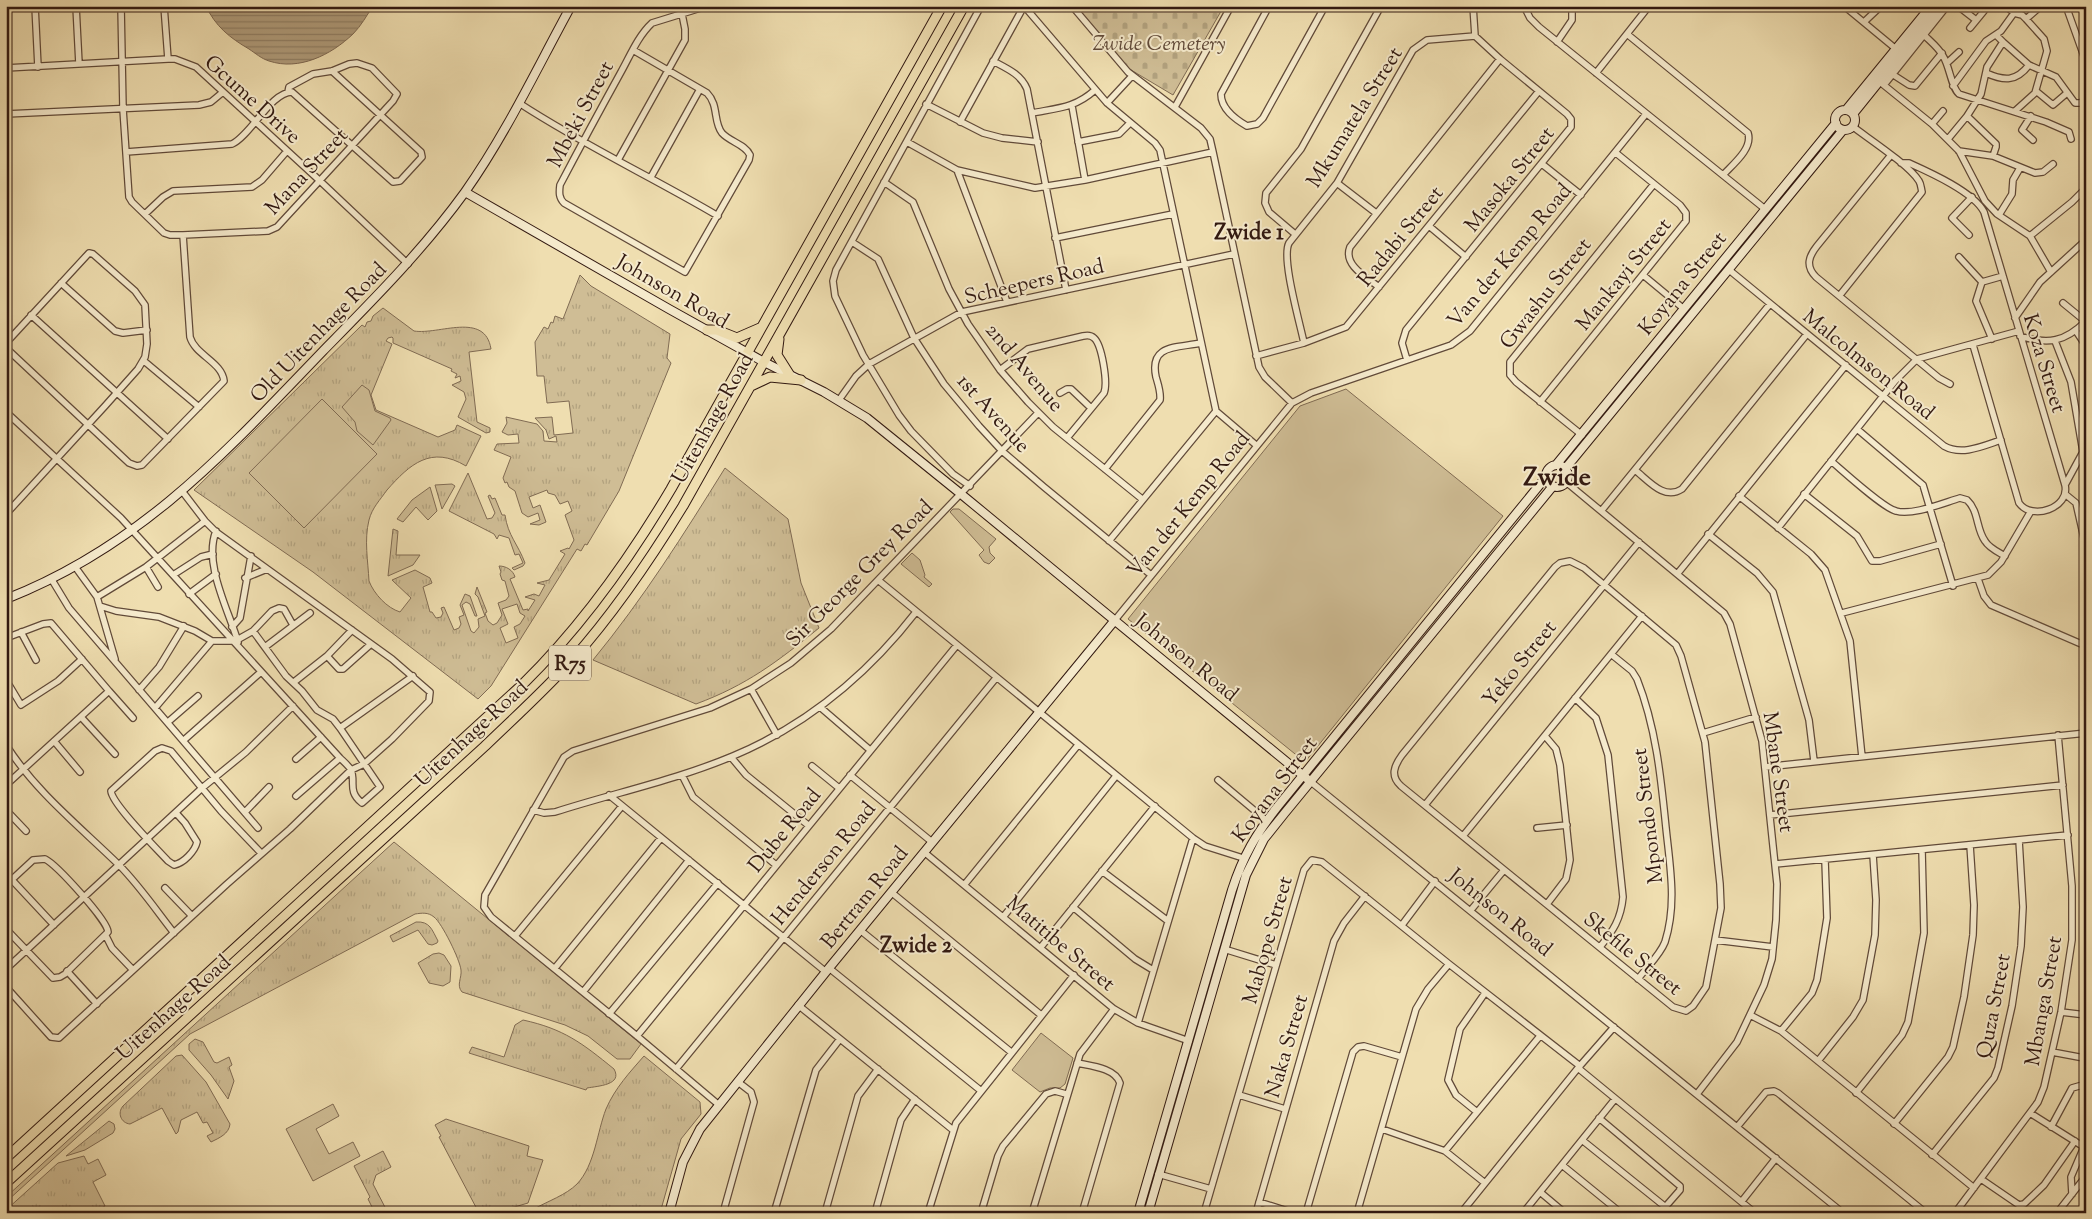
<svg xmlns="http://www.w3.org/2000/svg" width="2092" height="1219" viewBox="0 0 2092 1219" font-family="'Sorts Mill Goudy',serif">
<defs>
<pattern id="grass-tufts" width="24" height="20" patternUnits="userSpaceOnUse" patternTransform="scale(1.25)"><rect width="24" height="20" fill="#cfbd95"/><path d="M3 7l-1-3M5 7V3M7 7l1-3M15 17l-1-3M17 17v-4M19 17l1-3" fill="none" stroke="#b2a27f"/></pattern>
<pattern id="cemetery-stones" width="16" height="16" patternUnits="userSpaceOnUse" patternTransform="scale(1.25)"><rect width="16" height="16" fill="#cfbd95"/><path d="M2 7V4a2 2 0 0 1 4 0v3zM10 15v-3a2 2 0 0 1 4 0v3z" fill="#b2a27f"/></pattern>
<pattern id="water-rules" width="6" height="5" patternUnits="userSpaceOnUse" patternTransform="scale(1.25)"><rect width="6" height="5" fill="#af9b7a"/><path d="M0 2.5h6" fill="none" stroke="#8f7e63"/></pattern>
</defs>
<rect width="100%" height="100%" fill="#efdeb0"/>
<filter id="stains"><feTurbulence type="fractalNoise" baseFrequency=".004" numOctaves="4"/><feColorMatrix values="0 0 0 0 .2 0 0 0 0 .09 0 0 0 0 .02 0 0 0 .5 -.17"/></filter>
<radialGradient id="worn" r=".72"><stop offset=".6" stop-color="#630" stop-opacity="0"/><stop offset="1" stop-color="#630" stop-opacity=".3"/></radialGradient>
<!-- grass -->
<path fill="url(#grass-tufts)" stroke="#806b53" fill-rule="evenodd" d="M580,275L591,286L670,334L667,358L671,363L619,491L587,545L585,544L581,551L577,549L491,686L478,699L313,572L194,490L362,325L365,327L367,322L371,321L373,316L383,308L414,331C439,335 485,311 491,349L469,352L477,422L490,428V432L486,433L458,417L466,399L464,392L452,385L461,381L460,376L455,378L457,374L451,371L452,369L393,343V338L392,337L388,338L386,341L392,344L371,395L376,410L438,437L455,430L457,425L481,436L466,466C431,445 410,464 387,490C380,500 372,508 369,520C364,540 368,561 369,581C374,594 387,608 400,612L411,598L392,580L415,570L430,578L432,583L423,587L430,612H432L436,618L441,617L443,613L441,608L444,607L454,630L459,628L461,624L459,617L464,615L460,605L465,594L470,596L477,616H475L470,604L466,602L462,605L471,631L474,633L479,627L478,619L485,616L478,597L475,594L477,587L487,612L485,613L488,621L493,625L497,623L502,615L498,603L506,600L509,596L505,581L502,580L500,574L501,572L499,566C506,566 513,570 515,577L510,579L523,610L528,609V611L535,600L525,597L534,594L539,596L545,585L537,583L549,580L565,554L560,551L568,548L569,549L574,540L565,515L572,511L568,501L560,504L555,495L548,493L547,490L529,497L533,508L540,505L546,522L539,525L530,524L540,520L538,513L528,517L522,513L515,491L509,487L507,482L505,483L503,478L511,457L494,450L497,444L519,443L518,434L508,435L502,432L507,423L506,417L537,424L543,431L544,441L557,442L556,436L549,439L546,430L535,418L552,417L554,435L573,433L569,401L547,403L544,376H537L535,342L544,327L548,329L551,322L553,323L555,316L563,319ZM517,604L520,613L525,616L520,624L514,627L518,638L506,643L500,628L508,624L502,609Z
M725,468L788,519L801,583L819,628C777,662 747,685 696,704L593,660C643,599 684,534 725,468Z
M468,473L487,519L492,518L495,513L488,496L490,495L492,499L495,498L502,515H505C508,536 518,544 525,563L523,566L514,570L512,568L523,563L519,554L515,555L509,538L499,535L497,539L494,534L449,511Z
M452,484L455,486L442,509L435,485Z
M430,487L437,511L428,520L416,507L403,522L397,519L412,500Z
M393,529L398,531L396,555H420L413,565L388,576Z
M394,842L641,1044L630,1059H617L588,1036L565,1025L462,992C456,985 462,978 461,970C460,960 442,923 434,917C428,912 422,913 415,914L190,1034L6,1202V1197Z
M416,922C430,921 432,930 438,941L437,943L432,945L428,944L418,930L393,942L390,936Z
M439,953L444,955L451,966L450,982L443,986L429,983L418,963L433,954Z
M523,1020C564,1029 582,1043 614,1069C623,1085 598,1086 587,1088L586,1090L469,1053L472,1047L504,1057L515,1025Z
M195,1039L203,1042L214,1062L217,1063L229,1057L232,1065L229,1067L234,1081L228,1099L211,1075L189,1050V1044Z
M182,1055L206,1082L230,1124C229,1134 219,1138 211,1142L207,1136L213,1133L207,1122L203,1123L197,1112L181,1120L178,1132L176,1134L162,1108L130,1124C121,1123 117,1113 123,1106L176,1056Z
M644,1056L700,1102L701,1114L681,1139L660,1213H533L534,1209C548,1201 566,1195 577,1184C595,1165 597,1132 606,1109C615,1088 630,1072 644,1056Z
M446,1119L529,1146L527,1156L543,1160L528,1203L494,1213H479L439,1137L441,1136L435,1125Z
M109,1121L114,1124L115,1129L113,1133L85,1150L66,1156Z
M383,1151L391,1167L376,1175L373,1184L388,1213H375L368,1199L370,1197L354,1166Z
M84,1156L88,1164L98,1159L106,1175L93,1182L105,1206L93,1213H6V1210L58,1163Z"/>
<!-- cemetery -->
<path fill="url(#cemetery-stones)" stroke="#806b53" d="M1076,6H1224L1173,95L1126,67Z"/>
<!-- garden -->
<path fill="#cfbd95" stroke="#806b53" d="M362,385L369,390L375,411L390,418L391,420L373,445L357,431L355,422L342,407Z
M1346,389L1503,516L1305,762L1128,619L1300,406Z
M322,399L377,454L304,528L249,473Z
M953,509H959L996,539L989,547L990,553L995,558L989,564L984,562L979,555L984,550L950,512Z
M912,553L920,560L925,575L924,577L932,584L929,587L901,564Z
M1041,1033L1073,1058L1065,1084L1060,1088H1050L1040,1092L1012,1070Z
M333,1104L339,1116L316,1129L329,1154L353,1142L360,1156L313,1181L286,1129Z"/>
<!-- water -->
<path fill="url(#water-rules)" stroke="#7d6750" d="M206,6H373C367,15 361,26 353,34C331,55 299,71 269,61C262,59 255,53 249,49C230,38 215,26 206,6Z"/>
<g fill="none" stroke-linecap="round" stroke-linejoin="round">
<!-- street casing -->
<g stroke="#614a39" stroke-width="8">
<path id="street" d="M35,6L38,67
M76,6L79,64
M121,6L123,109L129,197L132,202L164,233L170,235H183L268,231L277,227L393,101L397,94L372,68L357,63L349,64L332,71L313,74L289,87L288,92
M164,6L168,59
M1024,6L1107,103L1155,143L1160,150L1216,411L1256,445
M1072,6L1128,72L1201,128L1210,139L1213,152L1259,367L1265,377L1292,403
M1269,6L1221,94C1221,109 1235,119 1247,126L1257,124L1263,118L1325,6
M1524,6L1530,18L1539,27L1765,209
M1844,6L1896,49
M1958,6L1976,20
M2006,6L2014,13
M2066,6L2086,62
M1864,22L1881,6
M1970,28L1984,11
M1627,34L1748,133C1753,149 1732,165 1723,175
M1924,35C1930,41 1939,48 1943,56C1950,67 1951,87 1959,94L2046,122L2069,132L2071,139
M1557,42L1572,20V6
M2003,42L2029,65L2056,77L2075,103H2080L2086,99
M633,50L707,93C719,105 713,122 722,133C730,142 745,144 750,155L749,160L685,272L564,203C559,198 559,193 560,185C580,147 600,110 621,72C630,56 638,36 652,23L707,6
M993,61C1006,68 1021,74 1027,89L1066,290
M1947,63L1959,52
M6,68L168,59H175L196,67L319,180L408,264
M1596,73L1649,6
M1986,73C2004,81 2016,82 2029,65
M1892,74L1909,85L1915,86L1942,53
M1880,82L1932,124L1959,151L1985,201L1997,214L2030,236L2051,272
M1884,85L1947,6
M1953,86L1986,41L2001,31L2014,13L2022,15L2026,19L2041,6
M2036,91L2053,105L2067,93
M519,103C583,145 652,177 718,216
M1107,103L1132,76
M926,104L983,133L1002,138L1038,142
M1072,106L1085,180
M1175,107L1231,6
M2015,111L2035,93L2047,51L2044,39L2026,19
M1032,113C1058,108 1075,108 1095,90
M6,114L199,105L211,102L223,92
M2031,116L2022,130L2033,140
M960,122L1024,6
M1932,124L1943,111
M1948,139L1967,116
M907,142L957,170L1035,188L1085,180L1213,152
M1078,142L1119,134L1130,123
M1959,151L1993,156L2035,173L2043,172L2053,164
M126,152L232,144C251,135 271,92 292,92L393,182L400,181L422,157L421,152L332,71
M1891,155L1817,246C1809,256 1805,266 1816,277L1939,378L1950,384
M1993,156L1996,147V144L1967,116L1981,94L1987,67L2003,42L1996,35
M618,160L685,40V29L682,14
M1901,163H1909C1929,172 1974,192 1984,212L2065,485C2070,508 2032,521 2019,503L1973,345
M1542,164L1581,195
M957,170L1007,302
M651,177L700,89
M884,182L913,202L949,289L968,324L1000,370L1028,402L1053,427L1142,499
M1337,183L1376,213
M145,214L163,197L173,191L252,187L262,180L287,151
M1999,215L2012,194L2013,180L2020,168
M1429,226L1466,257
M1295,234L1269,212L1265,203L1266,193L1301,149L1381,6
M1969,235L1952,218L1972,197
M2030,236L2072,202L2086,188
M1055,238L1173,214
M852,242L878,259L914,338L944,384L979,426L1002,451L1044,487L1151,575
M1959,257L1982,282
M1728,269L1944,446C1962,456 1983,446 2001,440
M1643,275L1684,309
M61,283L115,331L123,333L147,330
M1379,287C1366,277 1343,265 1350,247L1500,59
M1840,295L1922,192C1921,188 1921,184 1919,181C1909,165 1869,139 1852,126
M2063,303L2085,321
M31,315L168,439
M2015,318L2040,282L2086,240
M2076,331L2086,346
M2020,336C2048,345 2065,342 2086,321
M1992,339L1976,301L1982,282L2003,276
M2055,341L2071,382L2083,452
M6,343L89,253L93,254L135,291L145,305L147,344L145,357L138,369L105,406L6,514
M1304,343C1300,323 1281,258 1289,243L1337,183L1413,50L1427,40L1475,36
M6,348L129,463L137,466L142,465L224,381C222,362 195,355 190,337L183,235
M1256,356L1304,343L1346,327L1539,91
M1407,360L1402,343L1406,330L1571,127V119L1567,114L1500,59L1475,36L1473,6
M144,361L199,407
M1000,370L1028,349L1083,336C1087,335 1091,335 1094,338C1102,345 1108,383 1104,393L1067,438
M1060,393L1067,389H1071L1091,408
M839,400L856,376L869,364L962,312L1234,254
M1540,402L1686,221V213L1680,205L1616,153
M6,412L121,518L340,758C343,761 349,766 351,770C356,782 347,791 362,803L380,787L340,728L333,719L317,710L302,691L286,676L253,631L237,640
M1857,429L1923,485L1953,586
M1582,435L1516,382L1510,375V362L1654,184
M1831,461C1843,471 1883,508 1896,511C1912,516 1943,503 1960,498L1967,500C1979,511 1976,529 1985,541C1989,548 1998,552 2005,556
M1105,469L1160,400C1161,392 1158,384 1156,377C1149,344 1177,348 1201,343
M1635,470C1648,480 1664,501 1682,489L1807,334
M1566,482L1724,613L1730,624L1762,741L1777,884L1776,920L1772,959L1764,985L1737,1042L1697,1094
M2065,485L2084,450
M970,486L953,474L911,431L899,415L863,355L835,296L833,281L836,270L981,6
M1804,494L1857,536L1872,561H1880L1941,544
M2065,494L2076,503L2086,547
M1739,496L1811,554L1825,570L1850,641L1862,757
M1602,510L1770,304
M1778,528L1895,381L1917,359L2019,331
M216,531C203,564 229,611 238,642
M1708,534L1757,573L1773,592L1809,720L1814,761
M1109,541L1216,411
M1570,561L1584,568L1676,645L1681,656L1705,742L1720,884L1721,908L1706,987L1693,1006L1686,1011L1673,1007L1401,786C1390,776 1394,766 1402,755L1555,567L1560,563Z
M146,567L158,587
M76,568L97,597L115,659
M1678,573L1846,365
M173,575L201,557L213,554
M245,578L267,569
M1978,579L1984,596L1991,605L2086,646
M52,580L69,608L258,828
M878,580L1193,838L1205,846L1243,858
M189,594L216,574
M97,597L146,567L205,521
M100,606L116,611L159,617L195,631L212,641H232
M1842,613L1988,575L2001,562L2031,511
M1115,620L1292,403L1311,393L1451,345L1470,331L1646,114
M232,627L240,618L251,556
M253,631L272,611L279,608L284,609L293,625
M21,632L36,660
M6,638L43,624L51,623L109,691L6,785
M265,647L310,613
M1611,654L1632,671L1637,679C1656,727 1661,778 1666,828C1670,867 1677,904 1665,942C1660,955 1647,967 1638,979
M327,656L352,630
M6,680L21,705L58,681L82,659
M294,682L327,656L339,669H343L371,644
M751,689L777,735
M139,690L159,667L184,626
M109,691L133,718
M1575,698L1596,718L1608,755L1623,897C1621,919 1613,931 1600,947
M820,707L870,750
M155,708L212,641
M81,717L115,754
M168,722L198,696
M340,728L413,676
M1703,733L1756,717
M1545,736L1556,749L1560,765L1570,860L1566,879L1547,904
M184,740L261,672
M54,741L80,772
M6,745C36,792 79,826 119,865C139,885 156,910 174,933
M731,757L746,775L808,825
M296,759L321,737
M812,766L839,788
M1765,767L2086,733
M682,775L693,797L776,865
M850,775L932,842
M1218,780L1267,821
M1311,782L1843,1213
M609,795L826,972
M296,796L340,758
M1425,805L1639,542
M6,810L26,831
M533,810L544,813L555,812C614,793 676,780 733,756C807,725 867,675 916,612
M245,812L269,787
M176,813L185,823L197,842C195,851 184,863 174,865L168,861C156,848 112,804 111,791L155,751L162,748L171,751L221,811L261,853
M1770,815L2063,785
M1537,828L1567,825
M1463,836L1642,616
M924,852L1114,1009L1138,1023L1189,1041
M1775,864L2068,835
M1102,871L1168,921
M12,880L54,925
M965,884L1078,745
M6,885L33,860L45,859C57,865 108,921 108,932L65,974L60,977L53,978L6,929
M165,888L192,916
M891,892L1041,1015
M1073,907L1135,959L1153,970
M1471,910L1504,870
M1004,916L1116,776
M1402,925L1435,881
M860,930L1011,1052
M106,936L112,948L133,970
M515,936L622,806
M1715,940L1773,947
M1041,947L1155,806
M1224,949L1276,965
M555,968L661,838
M829,968L980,1090
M6,969L202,788L246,752L293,706
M67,971L97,1004
M6,987L51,1037L59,1038L227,884L290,829L351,770L364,764L392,739L429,701L430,692L392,659L216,532L205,521L182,491
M583,992L689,860
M798,1005L953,1130
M2061,1012L2086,1015
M609,1014L718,883
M1750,1015L1781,1031L1974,1188
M1138,1023L1193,838
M1781,1031L1812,993L1817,980L1827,918L1825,860
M637,1036L957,645
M2052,1052L2084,1058L2086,1056
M1818,1061L1853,1017L1863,1000L1875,935L1876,900L1873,855
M1077,1063C1091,1066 1115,1068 1120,1083L1082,1213
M1578,1068L1755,1213
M676,1069L996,678
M1856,1093L1902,1035L1908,1022L1924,933L1922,850
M1239,1095L1285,1109
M719,1105L637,1036L491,917L484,907L485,895L564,757L573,751L710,708L751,689L791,663L831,629L1038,413
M1477,1112L1456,1095L1448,1080L1460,1029L1485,993
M2030,1113L2084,1147
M1599,1118L1680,1186V1190L1666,1206
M1894,1124L1948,1057L1953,1047L1964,997L1973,935L1974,905L1970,845
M1737,1127L1766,1092L1774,1091L1778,1093L1926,1213
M2051,1127L2072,1088L2086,1084
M1382,1129L1445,1151L1485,1183
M1582,1140L1673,1213
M1445,1151L1540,1036
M1932,1155L1994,1078L1998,1068L2012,1006L2021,946L2023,907L2019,840
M1562,1165L1621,1213
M1158,1174L1211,1189
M1981,1179L2019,1205L2024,1204L2044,1185L2075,1141
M1540,1192L1565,1213
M2072,1194L2071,1177L2086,1142
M1742,1201L1776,1158
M1259,1202L1294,1213
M723,1213L754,1102L751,1092L738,1082
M774,1213L816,1070L840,1039
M825,1213L858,1096L878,1069
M875,1213L901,1120L915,1099
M928,1213L956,1123L1074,975
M981,1213L998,1156L1003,1146L1046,1094L1055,1091L1066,1094
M1032,1213L1080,1054L1114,1009
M1204,1213L1304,870L1312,860L1322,862L1449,964L1580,1066
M1256,1213L1334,941L1344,923L1365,896
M1306,1213L1353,1052L1358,1047L1364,1046L1402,1057
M1357,1213L1416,1009L1428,989L1449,964
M1461,1213L1578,1068L1614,1027
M1523,1213L1615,1099
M1955,1213L2038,1102L2044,1087L2061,1012L2072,940V886L2058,735
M2057,1213L2086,1176"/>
</g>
<!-- secondary casing -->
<g stroke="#321911" stroke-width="10">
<path id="secondary" d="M1846,110L1931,6
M1835 120a10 10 0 1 1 20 0a10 10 0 1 1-20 0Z
M1853,114L1940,6
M465,192L669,309L764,362L824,392L867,418L961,494L1311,782
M1556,465L1836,123
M1546 476a11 11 0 1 1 22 0a11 11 0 1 1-22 0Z
M1565,469L1843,130
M6,599C141,546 225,453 323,351C373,300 423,250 465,192C506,134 537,68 571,6
M669,1213L683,1162L700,1129L829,968L1115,620
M1138,1213L1232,890C1243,856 1256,834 1278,806L1546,477
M1148,1213L1246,875L1264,839L1284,814L1553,486"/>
</g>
<!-- primary casing -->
<g stroke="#321911" stroke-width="11">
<path id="primary" d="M707,330H717L737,338L760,328
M779,339L777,355L789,374
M751,386L770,377L801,380
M6,1158L523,684C582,626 629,560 671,489L942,6
M6,1183L485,746C514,718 545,690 572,660C614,613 650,560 683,506L964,6"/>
</g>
<!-- street -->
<use href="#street" stroke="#f5eacc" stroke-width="5.5"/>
<!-- secondary -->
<use href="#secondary" stroke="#f5eacc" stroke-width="8"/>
<!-- primary -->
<use href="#primary" stroke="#efdeb0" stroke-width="9"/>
</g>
<g text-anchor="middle" stroke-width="4" stroke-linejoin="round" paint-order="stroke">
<!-- shield labels -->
<rect fill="#f5eacc" stroke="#6c5849" stroke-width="1" x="549" y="645.5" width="42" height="35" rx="4"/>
<g font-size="20" font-weight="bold" fill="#321911">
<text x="570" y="670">R75</text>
</g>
<!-- park labels -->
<g font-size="21" font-style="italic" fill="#614a39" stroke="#f5eacc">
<text x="1159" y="50">Zwide Cemetery</text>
</g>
<!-- street labels -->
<g font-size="21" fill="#321911" stroke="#f5eacc">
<text transform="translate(253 99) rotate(42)" y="7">Gcume Drive</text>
<text transform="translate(580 114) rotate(-62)" y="7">Mbeki Street</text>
<text transform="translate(1354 117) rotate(-58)" y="7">Mkumatela Street</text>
<text transform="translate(306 171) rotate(-47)" y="7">Mana Street</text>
<text transform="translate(1509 179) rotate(-51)" y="7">Masoka Street</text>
<text transform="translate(1400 236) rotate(-51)" y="7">Radabi Street</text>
<text transform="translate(1509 255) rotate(-50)" y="7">Van der Kemp Road</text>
<text transform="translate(1623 274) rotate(-51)" y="7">Mankayi Street</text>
<text transform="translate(1034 281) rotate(-13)" y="7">Scheepers Road</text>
<text transform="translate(1682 283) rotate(-51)" y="7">Koyana Street</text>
<text transform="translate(673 291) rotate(30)" y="7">Johnson Road</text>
<text transform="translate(1545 293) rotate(-52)" y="7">Gwashu Street</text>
<text transform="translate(318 332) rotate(-46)" y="7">Old Uitenhage Road</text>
<text transform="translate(2045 363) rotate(73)" y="7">Koza Street</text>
<text transform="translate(1869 364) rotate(39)" y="7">Malcolmson Road</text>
<text transform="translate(1025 367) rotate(50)" y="7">2nd Avenue</text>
<text transform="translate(994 413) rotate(48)" y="7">1st Avenue</text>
<text transform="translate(712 418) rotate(-61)" y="7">Uitenhage Road</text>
<text transform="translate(1188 504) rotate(-51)" y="7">Van der Kemp Road</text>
<text transform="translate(859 573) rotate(-45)" y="7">Sir George Grey Road</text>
<text transform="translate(1187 657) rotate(39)" y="7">Johnson Road</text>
<text transform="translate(1519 663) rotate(-51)" y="7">Yeko Street</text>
<text transform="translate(471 733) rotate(-43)" y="7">Uitenhage Road</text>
<text transform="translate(1779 772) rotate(82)" y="7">Mbane Street</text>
<text transform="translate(1274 789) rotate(-53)" y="7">Koyana Street</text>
<text transform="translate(1647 816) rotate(-97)" y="7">Mpondo Street</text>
<text transform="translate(784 830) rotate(-51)" y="7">Dube Road</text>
<text transform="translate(823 863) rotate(-51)" y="7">Henderson Road</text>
<text transform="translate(864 897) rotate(-51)" y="7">Bertram Road</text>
<text transform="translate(1501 912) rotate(39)" y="7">Johnson Road</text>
<text transform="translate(1267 940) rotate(-74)" y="7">Mabope Street</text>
<text transform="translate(1061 943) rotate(40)" y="7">Matitibe Street</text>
<text transform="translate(1633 953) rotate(39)" y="7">Skefile Street</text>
<text transform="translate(2043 1001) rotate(-80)" y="7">Mbanga Street</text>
<text transform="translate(1993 1006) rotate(-79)" y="7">Quza Street</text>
<text transform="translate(173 1007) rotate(-42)" y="7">Uitenhage Road</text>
<text transform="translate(1286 1046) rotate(-74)" y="7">Naka Street</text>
</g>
<!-- neighbourhood labels -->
<g font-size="22" font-weight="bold" fill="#321911" stroke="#f5eacc">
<text x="1249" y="239">Zwide 1</text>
<text x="916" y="952">Zwide 2</text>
</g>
<!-- district labels -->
<g font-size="26" font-weight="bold" fill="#321911" stroke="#f5eacc">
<text x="1557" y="485">Zwide</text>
</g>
</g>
<!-- margin -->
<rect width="2092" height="1219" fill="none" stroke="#efdeb0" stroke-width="25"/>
<rect x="8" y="8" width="2077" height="1204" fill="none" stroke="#321911" stroke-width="2.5"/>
<rect x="12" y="12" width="2067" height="1194" fill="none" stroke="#321911"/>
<rect width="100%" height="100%" filter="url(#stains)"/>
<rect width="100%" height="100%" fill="url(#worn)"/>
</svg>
